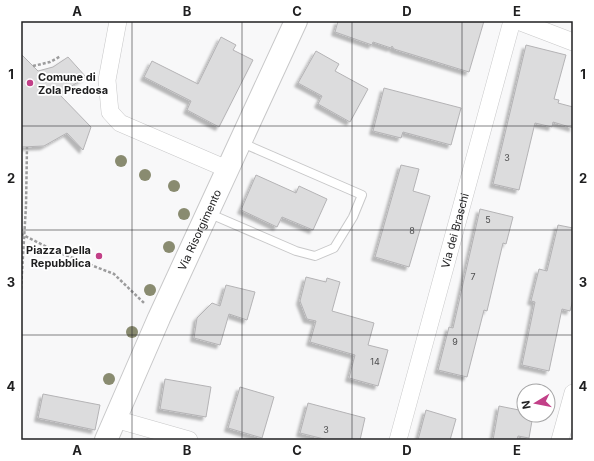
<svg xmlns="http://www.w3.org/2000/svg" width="594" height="461" viewBox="0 0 594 461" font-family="Inter,sans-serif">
<defs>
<filter id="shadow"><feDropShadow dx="-3.5" dy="3.5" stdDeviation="1" flood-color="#0004"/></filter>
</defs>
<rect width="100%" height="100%" fill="#f8f8f9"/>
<!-- building -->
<path fill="#dcdcdd" stroke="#b4b3b5" filter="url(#shadow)" d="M338,21H484L469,72L394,49L392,46L391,48L373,42L372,45L335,32Z
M221,37L236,45L233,50L253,60L219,127L187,110L191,101L144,77L152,61L198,84Z
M526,45L566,55L554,99L559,100L558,103L573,107V128L553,122L552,127L535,123L519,190L493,184Z
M316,51L339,64L335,71L368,89L350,122L318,104L322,96L298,83Z
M21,54L38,71L53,67L68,57L86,77L59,94L91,127L83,150L67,133L44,146L21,147Z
M384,88L461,108L451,145L403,132L401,138L373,131Z
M401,165L419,169L413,191L430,196L409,267L375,257Z
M256,175L296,193L299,186L327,199L313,230L282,217L277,227L241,210Z
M480,209L513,217L506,244L503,243L487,311L484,310L467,377L438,370L449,327L453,328Z
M558,225L573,228V300L570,311L562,309L549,371L522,365L535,302L531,301L539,269L547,271Z
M306,277L326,282L327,278L340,282L332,311L374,323L368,345L388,350L378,386L349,378L355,355L310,342L316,321L307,319L300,301Z
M226,285L255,292L247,320L229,314L220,345L194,338L197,318L212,303L220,306Z
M165,379L211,387L206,417L160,409Z
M240,387L274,397L262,438L228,428Z
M43,394L100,405L95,430L38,418Z
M308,403L365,418L360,440H328L300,433Z
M499,406L524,411V415H533L529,438L518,436L517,440H493Z
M426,410L456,419L450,440H418Z"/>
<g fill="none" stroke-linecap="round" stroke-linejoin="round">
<!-- lane casing -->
<g stroke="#c8c8c9" stroke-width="10">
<path id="lane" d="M208,213L296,251L315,256L334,248L353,217L362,195L240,142"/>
</g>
<!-- street casing -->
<g stroke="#c8c8c9" stroke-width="18">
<g id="street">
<path d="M118,21L107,80L110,112L120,123L227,169"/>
<path d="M518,21L573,42"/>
<path d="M115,419L189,440"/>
<path id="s1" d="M398,440L512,21"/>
<path d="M560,440L573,393"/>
</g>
</g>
<!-- secondary casing -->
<g stroke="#c8c8c9" stroke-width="24">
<g id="secondary">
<path id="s2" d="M106,440L159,318L296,21"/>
</g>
</g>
<!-- path -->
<path stroke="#9c9c9d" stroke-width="2.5" stroke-dasharray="3 2" stroke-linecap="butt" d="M33,66L50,62L61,56
M21,234L55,251L114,274L144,303
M21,289L26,206L27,147"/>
<!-- lane -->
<use href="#lane" stroke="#fff" stroke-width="8"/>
<!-- street -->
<use href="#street" stroke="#fff" stroke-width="17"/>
<!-- secondary -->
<use href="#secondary" stroke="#fff" stroke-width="22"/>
</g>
<!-- trees -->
<g fill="#898b70">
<circle cx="121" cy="161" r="6"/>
<circle cx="145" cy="175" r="6"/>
<circle cx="174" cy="186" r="6"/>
<circle cx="184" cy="214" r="6"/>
<circle cx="169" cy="247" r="6"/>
<circle cx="150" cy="290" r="6"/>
<circle cx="132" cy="332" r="6"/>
<circle cx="109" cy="379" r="6"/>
</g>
<!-- grid -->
<path fill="none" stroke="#1f1f20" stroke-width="1" stroke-opacity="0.55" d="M132,21V440M242,21V440M352,21V440M462,21V440M21,126H573M21,230H573M21,335H573"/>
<!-- markers -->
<g fill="#c24088" stroke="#fff" stroke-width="1.5">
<circle cx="30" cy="83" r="4"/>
<circle cx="99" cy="256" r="4"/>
</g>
<g text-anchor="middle" stroke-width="3.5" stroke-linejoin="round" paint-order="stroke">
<!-- number labels -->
<g font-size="9" fill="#4e4e4f">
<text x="507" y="161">3</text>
<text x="488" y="223">5</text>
<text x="412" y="234">8</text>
<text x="473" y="280">7</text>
<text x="455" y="345">9</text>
<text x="375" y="365">14</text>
<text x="326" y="433">3</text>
</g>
<!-- poi labels -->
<g font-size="11" font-weight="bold" fill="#1f1f20" stroke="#fff" text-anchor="start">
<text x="38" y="81">Comune di<tspan x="38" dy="13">Zola Predosa</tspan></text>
<text x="91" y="254" text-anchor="end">Piazza Della<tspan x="91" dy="13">Repubblica</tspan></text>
</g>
<!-- street labels -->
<g font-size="11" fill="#1f1f20" stroke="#fff">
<text dy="4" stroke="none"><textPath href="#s2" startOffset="230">Via Risorgimento</textPath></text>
<text dy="4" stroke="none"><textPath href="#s1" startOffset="217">Via dei Braschi</textPath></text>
</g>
</g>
<!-- border -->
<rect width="594" height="461" fill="none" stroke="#ffffff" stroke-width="44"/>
<!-- north arrow -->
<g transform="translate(536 403) rotate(260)"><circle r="19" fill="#ffffff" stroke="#a5a5a6"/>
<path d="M0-3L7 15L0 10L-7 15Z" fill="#c24088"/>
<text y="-6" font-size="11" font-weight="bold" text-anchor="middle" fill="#1f1f20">N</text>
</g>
<rect x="22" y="22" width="550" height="417" fill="none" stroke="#1f1f20" stroke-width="1.5"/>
<g font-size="13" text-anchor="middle" font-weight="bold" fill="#1f1f20">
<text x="77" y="16">A</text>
<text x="187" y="16">B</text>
<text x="297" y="16">C</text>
<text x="407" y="16">D</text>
<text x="517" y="16">E</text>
<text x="11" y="79">1</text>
<text x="583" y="79">1</text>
<text x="11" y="183">2</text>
<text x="583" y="183">2</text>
<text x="11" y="287">3</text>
<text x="583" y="287">3</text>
<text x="11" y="391">4</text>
<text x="583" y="391">4</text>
<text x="77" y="455">A</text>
<text x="187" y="455">B</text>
<text x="297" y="455">C</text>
<text x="407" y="455">D</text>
<text x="517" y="455">E</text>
</g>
</svg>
